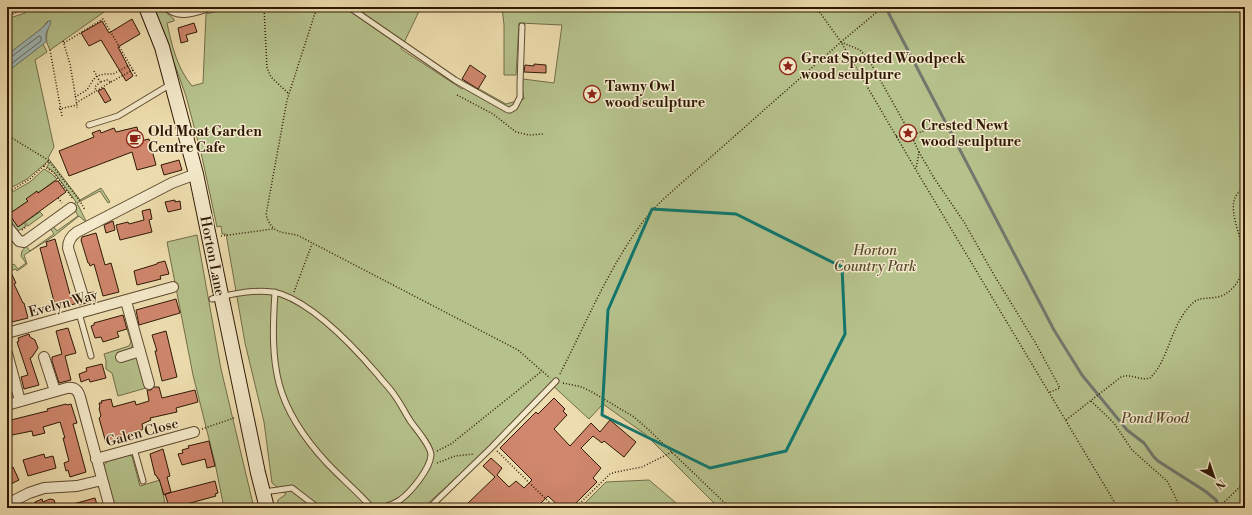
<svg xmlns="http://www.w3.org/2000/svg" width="1252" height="515" viewBox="0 0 1252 515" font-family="'Libre Bodoni',serif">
<rect width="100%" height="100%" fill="#eedeaf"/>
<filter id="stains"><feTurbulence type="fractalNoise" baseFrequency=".005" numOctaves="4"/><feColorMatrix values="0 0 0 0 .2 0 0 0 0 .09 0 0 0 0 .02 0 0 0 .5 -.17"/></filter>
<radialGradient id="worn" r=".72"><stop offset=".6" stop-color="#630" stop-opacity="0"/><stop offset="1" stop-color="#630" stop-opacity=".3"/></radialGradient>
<!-- green -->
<path fill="#b6c28c" stroke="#726d48" d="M7,7H101L104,12L50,50C43,37 49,33 48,21L41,29L7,55V19L25,13L22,8L7,14Z
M154,7H160L174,19V21L167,23C172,46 177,68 192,86L203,83L206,14L234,7H421L401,49L462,89L465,81L506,104L524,99L522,88L523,79L554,83L562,25L519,23L516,75H504V25L502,7H1245V508H719L645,434L603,404L589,419L551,384L480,456L423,508H277L278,500L286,494L272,483L264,422L245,343L226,234H222L221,226L217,227L202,157L186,96Z
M174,7H203L184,11Z
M43,44L47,52L35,60L54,147L48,158L80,200L101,188L110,202L108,203L100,191L77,203L87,223L79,216L54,236L24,255L27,264L17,271L16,269L7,272V266L8,267L14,264L18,269L26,263L21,256L22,251L26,246L30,251L54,234L50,228L53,226L57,231L78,216L75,210L76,209L73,205L76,202L54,172L47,167L49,163L48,161L27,179L7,190V72Z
M44,169L52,174L57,179L38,193L37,192L27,200L28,201L9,214L18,227L24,223L26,226L18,231L7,216V213L12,209L7,203V195L30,182Z
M40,212L43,215L28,226L25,222Z
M197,235L221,369L254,508H224L215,463L193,375L167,242Z
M127,329H130C132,337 136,344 129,350L137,359L140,366L146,388L118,396L112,373L106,369V361L104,354L129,346L131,342Z
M128,455L132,456L140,486L160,480L166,508H115L105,471L104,465L109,460Z
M649,480L682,508H580L606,482Z"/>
<!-- water -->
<path fill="#9eb9b6" stroke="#72796f" d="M50,20L51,23L46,33V42L7,72V55L41,29Z"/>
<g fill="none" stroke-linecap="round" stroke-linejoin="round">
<!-- shore -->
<path stroke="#66685e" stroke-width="1" d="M7,57H11L39,36L41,37V41L7,67"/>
<!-- stream -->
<path stroke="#72796f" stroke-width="3" d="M887,7L889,14L1054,330L1082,375L1127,430L1144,443L1154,457L1158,461L1205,491L1216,500L1220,508"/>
</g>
<!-- building -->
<path fill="#d0876d" stroke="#2f1805" d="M132,19L140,34L118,47L133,76L126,81L101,40L89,46L81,33L102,21L109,33Z
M194,23L197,32L186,35L188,41L181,43L178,28Z
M534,64L546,65V73L524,72L525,65L534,66Z
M470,65L486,76L478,89L462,79Z
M104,88L111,100L105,103L98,91Z
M137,127L140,141L149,139L156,165L137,170L132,152L69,176L59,151L94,137L92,133L100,130L101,133L114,128L116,132Z
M179,160L182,170L164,175L161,165Z
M55,181H58L66,192L18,227L9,214L28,201L26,199L37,191L38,193Z
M175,200V202L180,201L181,209L168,212L165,202Z
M150,209L152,219L149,220L152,232L120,240L116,225L128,222L129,224L144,220L142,211Z
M113,221L115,230L106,233L104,225Z
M96,233L105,265L111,263L119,292L103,296L94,264L90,266L89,263H88L81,240L82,237Z
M55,239L71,298L76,296L80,299H84L87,297L88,293L94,292L96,300L79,305L78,303L56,309L40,248L47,246L46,242Z
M165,261L169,274L160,276L161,279L137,285L134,271L157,264V263Z
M7,264L16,283L14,284L23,303H24L28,318L12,322L7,304Z
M176,299L180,313L139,325L136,310Z
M123,315L127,329L117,332L119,337L103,342L101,337L95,338L91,326L94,325V323Z
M68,328L76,353L65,356L71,380L59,383L52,361V357L62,354L56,331Z
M166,331L177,377L162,381L155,351H157L152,335Z
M29,334L30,337L35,340L38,348L32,357L30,358L39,385L24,389L21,377L28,375L17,342L19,341L18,338Z
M102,364L106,378L90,382L89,379L81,382L79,374L87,371L86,368Z
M154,387H159L162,398L195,390L198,402L176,408L177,412L150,418L151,420L142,424L143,429L140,431L128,435L129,436L125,437V438L106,443L99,418L101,416L99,408L100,407L99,403H102L101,401L111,399L113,407L135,401L136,405L149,401L147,390H151Z
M554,398L565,409L563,411L567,415L554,429L570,446L591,423L600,432L610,420L636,442L624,457L604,441L602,443L593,436L581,448L601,468L593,478L597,482L571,508L567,504L563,508H561L548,496L536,508H471L467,504L495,477L483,466L491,458L502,468L497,475L509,487L516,481L524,488L532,480L500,448L536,412L538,414Z
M66,404L67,405L71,404L77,423L73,424L86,472L70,477L68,470L66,471L64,463L69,461L63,438H65L60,422L43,427L45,433L33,436L32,431L7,436V421L43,412L48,411L47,409Z
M209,441L215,466L207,468L205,459L182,465L178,454L183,453L182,450L189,448L188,446Z
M163,449L170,476L167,477L171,492L164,495L159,479H158L156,475H155L150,454Z
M44,454L45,458L53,456L56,468L28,476L23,460Z
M13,467L19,480L7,486V470Z
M215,481L218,493L215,494L216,496L172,508V506L169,507L165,494Z
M95,498L98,508H66V506Z
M42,499L43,502L50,499L54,500L57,508H28V507L35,504V502Z"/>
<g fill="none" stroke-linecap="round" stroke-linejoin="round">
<!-- lane casing -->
<g stroke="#5f4a30" stroke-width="7">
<path id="lane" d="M165,7C179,21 197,12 214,7
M349,7L455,80L508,110H510L515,107L520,97V84L522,26
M89,125L118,116L171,84
M275,292C270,367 274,406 327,463C341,478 358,492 372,508
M212,299C231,294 261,287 281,294C315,306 354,347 378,375C383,382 390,388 395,396C401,404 405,413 411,422C416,429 431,446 431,455C430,469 411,492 400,500C394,504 388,506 381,508
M79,313L91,356
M134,449L143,481
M264,492L292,488L318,508
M429,508L492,447L556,381"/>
</g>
<!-- street casing -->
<g stroke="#5f4a30" stroke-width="12">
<path id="street" d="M7,226L19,241L24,242L71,208
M82,293L68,248C68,241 71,236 77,232L172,183L196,174
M126,301L149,384
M7,333L173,287
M7,353L20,401
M44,357L55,391
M121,357L140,351
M7,405L67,388C74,387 78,390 80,397L110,508
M96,459L194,432
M7,504L29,493L44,488L77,486L102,480"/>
</g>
<!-- secondary casing -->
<g stroke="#2f1805" stroke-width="16">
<path id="secondary" d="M146,7L162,47L196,174L258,473L267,508"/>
</g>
<!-- path -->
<path stroke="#2f1805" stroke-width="1.5" stroke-dasharray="1 2" stroke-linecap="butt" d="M264,7L267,68L271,77L289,94
M317,7L287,100L266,215C272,233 280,232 297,235L518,350L550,378
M816,7L841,42L916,170L1118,508
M7,16L30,7
M63,41L70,64L77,105
M841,42L860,50L869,60L911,135L919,152L916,169
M64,43L103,19L137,77
M50,50L62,116
M94,71L100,82L95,87L96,91L111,82L107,80L100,82
M111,82L133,70
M457,95L493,114L516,132L529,135L543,134
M75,97L87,90L93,80L97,76L104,74H113L130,65
M76,103L96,91
M59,109L77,105V108
M7,135L48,160L80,201L85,210
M896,136C911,135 922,133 935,126
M919,152L934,178L964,222L994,275L1035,342L1060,388L1050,392
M44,166L54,173L73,199
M7,193L30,179L49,161
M58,198L62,203
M22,230L27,226
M221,236L273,229
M294,292L312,244
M560,374C586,323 610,265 645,219C654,207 666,197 677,187L841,42L883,7
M563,383L582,387L592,392L634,417L649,430L730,508
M1091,401L1114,423L1132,450L1167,481L1174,494L1180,508
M1066,420L1121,377C1131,373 1140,381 1150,378C1170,359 1170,323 1194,302C1200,297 1209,299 1217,297C1231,295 1241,279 1244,267C1249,244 1217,201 1245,188
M202,429L234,418
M437,451L451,444L542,371
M497,451L555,508
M437,463L455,456L474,454
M575,508L610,474L616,472L642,467L672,452
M1218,508L1245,482"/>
<!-- lane -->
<use href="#lane" stroke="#f4eacb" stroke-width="5"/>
<!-- street -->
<use href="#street" stroke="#f4eacb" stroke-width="10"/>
<!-- secondary -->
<use href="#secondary" stroke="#f4eacb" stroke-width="14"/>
</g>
<!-- marked area -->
<path fill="none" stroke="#0f766e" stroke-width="3" stroke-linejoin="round" d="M652,209L736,214L842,267L845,334L786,451L710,468L602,415L608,310Z"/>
<!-- icons -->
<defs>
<g id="sight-ring" transform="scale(0.9)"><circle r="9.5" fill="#f4eacb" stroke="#8f2418" stroke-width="1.5"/><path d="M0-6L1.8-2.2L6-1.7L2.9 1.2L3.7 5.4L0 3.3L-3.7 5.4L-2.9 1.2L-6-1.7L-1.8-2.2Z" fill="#8f2418"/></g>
<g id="cafe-ring" transform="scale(0.9)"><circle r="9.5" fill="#f4eacb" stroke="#8f2418" stroke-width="1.5"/><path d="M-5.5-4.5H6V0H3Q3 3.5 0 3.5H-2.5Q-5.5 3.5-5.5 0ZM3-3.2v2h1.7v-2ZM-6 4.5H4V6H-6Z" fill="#8f2418"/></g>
</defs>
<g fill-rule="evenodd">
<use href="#sight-ring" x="788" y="66"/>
<use href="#sight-ring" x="592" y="94"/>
<use href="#sight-ring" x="908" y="133"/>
<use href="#cafe-ring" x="135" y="139"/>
</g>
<g text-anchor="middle" stroke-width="3" stroke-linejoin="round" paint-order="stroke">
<!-- poi labels -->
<g font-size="14" font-weight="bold" fill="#2f1805" stroke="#f4eacb" text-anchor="start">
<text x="801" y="63">Great Spotted Woodpeck<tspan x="801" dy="16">wood sculpture</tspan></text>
<text x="605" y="91">Tawny Owl<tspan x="605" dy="16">wood sculpture</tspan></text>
<text x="921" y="130">Crested Newt<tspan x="921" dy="16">wood sculpture</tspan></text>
<text x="148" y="136">Old Moat Garden<tspan x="148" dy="16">Centre Cafe</tspan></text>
</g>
<!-- park labels -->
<g font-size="14" font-style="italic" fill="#584b2e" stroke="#f4eacb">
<text x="875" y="255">Horton<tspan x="875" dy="16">Country Park</tspan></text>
<text x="1155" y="423">Pond Wood</text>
</g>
<!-- street labels -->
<g font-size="14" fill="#2f1805" stroke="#f4eacb">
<text transform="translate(213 256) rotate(79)" y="5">Horton Lane</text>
<text transform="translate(63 303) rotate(-15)" y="5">Evelyn Way</text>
<text transform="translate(142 432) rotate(-15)" y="5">Galen Close</text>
</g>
</g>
<!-- margin -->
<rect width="1252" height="515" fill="none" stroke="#eedeaf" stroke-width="24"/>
<rect x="8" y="8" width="1236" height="499" fill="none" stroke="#2f1805" stroke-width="2"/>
<rect x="12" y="12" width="1228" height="491" fill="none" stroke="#2f1805"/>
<!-- north arrow -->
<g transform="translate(1214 477) rotate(140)" stroke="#f4eacb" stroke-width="3" paint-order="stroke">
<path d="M0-3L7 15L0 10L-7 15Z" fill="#2f1805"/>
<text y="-6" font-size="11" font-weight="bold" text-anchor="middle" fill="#2f1805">N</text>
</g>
<rect width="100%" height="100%" filter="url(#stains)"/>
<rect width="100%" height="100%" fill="url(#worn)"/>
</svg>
